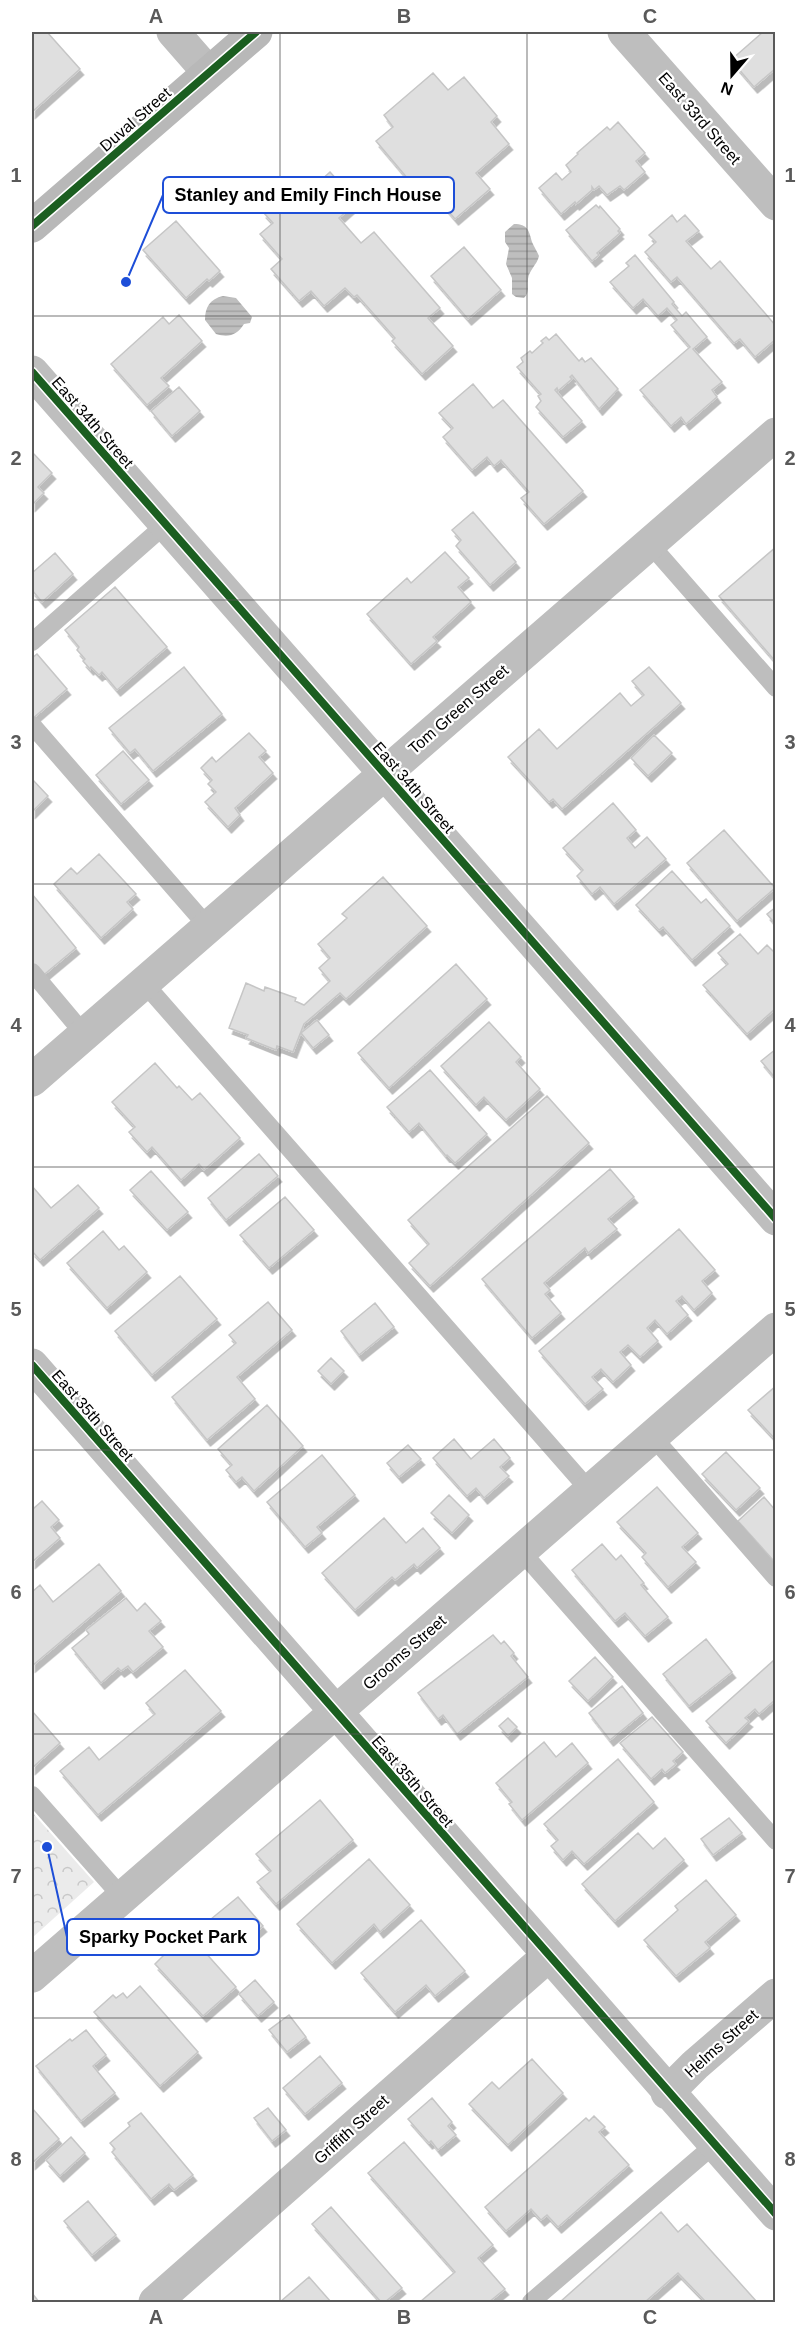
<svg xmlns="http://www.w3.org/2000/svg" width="807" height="2334" viewBox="0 0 807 2334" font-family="Helvetica,sans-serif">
<defs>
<pattern id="park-crowns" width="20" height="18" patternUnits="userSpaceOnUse" patternTransform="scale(1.5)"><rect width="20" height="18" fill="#ebebeb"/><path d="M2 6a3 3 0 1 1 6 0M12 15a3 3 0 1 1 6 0" fill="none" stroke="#c8c8c8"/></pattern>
<pattern id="water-rules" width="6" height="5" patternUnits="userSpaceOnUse" patternTransform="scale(1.5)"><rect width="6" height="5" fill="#bebebe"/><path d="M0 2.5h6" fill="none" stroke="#a2a2a2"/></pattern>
<filter id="shadow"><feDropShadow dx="3.5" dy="6" stdDeviation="0" flood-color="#0004"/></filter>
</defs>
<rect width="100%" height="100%" fill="#fff"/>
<!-- park -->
<path fill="url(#park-crowns)" d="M32,1812L94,1882L32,1938Z"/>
<!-- water -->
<path fill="url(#water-rules)" d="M514,224C528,224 529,231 532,242C534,247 537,251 539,256C537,265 529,270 528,279C527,287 530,292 524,298L516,297L512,294V278L506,264L509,248L505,242V232Z
M223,296L236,298L252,317L250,323L244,324C237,335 229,338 216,334L205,320C205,307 210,299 223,296Z"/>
<!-- building -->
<path fill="#dfdfdf" stroke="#c6c6c6" stroke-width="1.5" filter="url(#shadow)" d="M32,32H47L80,69L32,112Z
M763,32H774L776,33V68L754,87L731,60Z
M433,73L448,90L464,77L497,116L491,122L509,144L476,173L490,189L455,219L433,193L425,199L376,141L393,127L384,115Z
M618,122L645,153L636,161L645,172L624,190L620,186L607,195L599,186L594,190L592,187V190L576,204L575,202L561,214L539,188L556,173L562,180L571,172L566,165L578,154L577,153L607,127L610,130Z
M330,172L357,202L339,218L361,243L374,232L440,308L428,318L453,346L422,374L392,341L395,338L357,295L354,297L345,288L324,306L311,291L299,301L271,269L282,259L260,234L273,223L263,212L290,188L300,199Z
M596,205L599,208L600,206L620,229L618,231L620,233L597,253L599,255L592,261L566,230Z
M672,215L677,222L685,215L699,231L686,241L711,269L720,261L776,326V339L755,357L740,339L734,343L677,277L671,282L645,252L656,242L649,235Z
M176,221L220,271L209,281L207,279L186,298L143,250Z
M464,247L501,290L468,319L431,276Z
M635,255L674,302L672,304L682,316L686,312L707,337L693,349L722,382L712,390L717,397L686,424L681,417L671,426L640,390L690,347L671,325L677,320L667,308L658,316L643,299L633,308L610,282L629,266L626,263Z
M179,315L202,341L161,378L169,386L147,405L111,364L163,317L169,324Z
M556,334L579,361L582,358L585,362L591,358L618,389L599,409L572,375L570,377L572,379L558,391L557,388L555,390L582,421L563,437L536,407L541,401L538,396L541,394L517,367L523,362L521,358L530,351L532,353L543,343L541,341L546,337L549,340Z
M473,384L493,408L503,400L583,491L544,524L521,498L529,492L501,460L494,466L487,457L472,470L443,437L453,428L439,413Z
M179,387L200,411L172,436L151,411Z
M32,452L52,473L38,487L44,493L32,505Z
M473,512L516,562L490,585L456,546L461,540L452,530Z
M776,547V662L719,596Z
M445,552L469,578L458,587L471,602L433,637L437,641L411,664L367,614L407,578L411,583Z
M55,553L73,574L42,602L32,590V573Z
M115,587L167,647L117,690L102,672L99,675L91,667L90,669L83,661L85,659L77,650L79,647L65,630Z
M37,654L67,689L32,719V658Z
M184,667L222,714L153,771L135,749L130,753L109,728Z
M649,667L681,703L562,809L553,799L549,802L508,757L539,729L557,749L620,693L631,706L644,695L632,681Z
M249,733L266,751L259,757L273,773L235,808L240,815L228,827L205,802L216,792L208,784L212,780L201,768L212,757L216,762Z
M654,735L672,753L648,776L631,758Z
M123,751L149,780L121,804L96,775Z
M32,779L48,796L32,812Z
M613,803L636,830L627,838L635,848L647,837L666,859L614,904L600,887L592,894L577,876L583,870L563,848Z
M724,830L775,888L737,921L687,863Z
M99,854L136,894L127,902L133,909L101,938L54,884L71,868L77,874Z
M672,871L701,903L706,899L730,926L692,960L663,927L659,930L636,905Z
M383,877L427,926L346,999L340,993L304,1024L293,1052L277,1046L276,1050L246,1038L248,1035L229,1028L246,983L264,991L265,987L296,998L295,1001L304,1005L330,981L319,968L330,958L318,944L347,918L342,914Z
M32,894L76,948L40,978L32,968Z
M776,907V925L767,914Z
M740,934L758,954L767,945L776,954V1008L747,1034L703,985L728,964L718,953Z
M456,964L487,999L389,1088L358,1053Z
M317,1020L329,1035L313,1048L301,1033Z
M489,1022L521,1057L516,1062L540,1089L506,1120L484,1097L476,1105L441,1066Z
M776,1049V1079L761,1061Z
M155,1063L177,1088L179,1086L192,1100L200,1093L240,1138L204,1170L199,1164L181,1180L152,1147L147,1152L129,1132L135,1127L112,1102Z
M430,1070L487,1134L455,1163L447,1155L446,1156L419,1123L409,1132L387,1107Z
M547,1096L589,1143L430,1286L409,1263L429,1244L408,1220Z
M259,1154L278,1176L226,1220L208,1198Z
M610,1169L634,1197L608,1219L617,1229L588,1253L585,1248L544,1283L550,1290L545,1294L561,1313L532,1338L482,1279Z
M151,1171L188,1212L167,1230L130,1190Z
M78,1185L99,1208L40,1260L32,1251V1186L51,1208Z
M285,1197L314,1230L269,1268L240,1235Z
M679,1229L715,1270L702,1281L712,1293L694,1310L682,1296L676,1301L688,1315L667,1334L655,1320L647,1328L658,1341L640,1357L628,1345L620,1352L631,1365L613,1382L601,1369L592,1377L603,1389L585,1404L539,1351Z
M103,1231L119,1250L124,1246L147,1272L107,1308L67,1263Z
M180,1276L217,1319L152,1375L115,1331Z
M268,1302L292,1330L237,1377L255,1399L207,1440L172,1397L236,1343L229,1335Z
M375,1303L394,1327L359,1355L341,1331Z
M331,1358L344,1371L331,1384L318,1371Z
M776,1386V1440L748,1410Z
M267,1405L303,1446L254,1491L242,1477L236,1482L226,1470L232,1465L218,1449Z
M454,1439L471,1459L494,1439L510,1458L500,1467L509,1476L484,1498L476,1488L467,1496L433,1458Z
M408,1445L421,1459L399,1477L387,1463Z
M726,1452L760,1488L736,1510L702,1474Z
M322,1455L355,1495L317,1527L322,1533L305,1547L267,1502Z
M657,1487L698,1533L682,1547L696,1562L668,1587L642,1557L646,1553L617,1522Z
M449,1495L469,1515L452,1533L431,1513Z
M764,1497L776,1511V1558L773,1560L738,1521Z
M42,1501L59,1520L51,1527L60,1538L32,1562V1505L34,1508Z
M384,1518L406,1543L423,1528L440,1548L417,1568L414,1564L395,1580L392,1577L355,1610L322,1573Z
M602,1544L616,1560L621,1555L644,1583L641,1585L668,1617L645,1636L625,1613L615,1621L572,1570Z
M99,1564L121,1591L32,1666V1592L40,1585L53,1602Z
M126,1598L137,1611L145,1603L161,1621L149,1631L163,1647L133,1672L128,1666L121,1671L118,1668L101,1683L72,1648L89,1634L86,1630Z
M493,1635L501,1644L504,1641L514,1653L511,1656L528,1677L457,1734L443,1715L438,1719L418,1693Z
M706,1639L732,1672L689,1706L663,1674Z
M595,1657L613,1677L588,1701L569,1681Z
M773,1661L776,1663V1699L759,1714L755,1709L745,1718L749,1721L726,1743L706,1721Z
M185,1670L221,1711L98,1815L60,1771L89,1747L99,1760L155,1714L146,1703Z
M622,1686L643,1713L610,1740L589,1713Z
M32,1711L60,1743L32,1768Z
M652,1717L683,1752L673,1761L676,1764L665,1773L662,1769L651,1779L620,1743Z
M508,1718L517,1727L508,1736L499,1726Z
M544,1742L556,1757L572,1743L588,1763L522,1820L509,1804L512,1802L496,1783Z
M618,1759L654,1802L584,1864L572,1851L563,1860L551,1846L558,1840L544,1824Z
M320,1800L353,1840L276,1904L257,1882L271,1871L256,1854Z
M729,1818L742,1833L713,1855L701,1839Z
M638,1833L653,1849L665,1838L684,1860L615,1921L582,1884Z
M369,1859L410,1905L380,1932L374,1924L332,1963L297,1924Z
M706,1880L736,1915L705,1942L710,1948L676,1976L644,1940L678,1910L675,1906Z
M238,1897L263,1926L236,1949L211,1919Z
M421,1920L465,1971L435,1996L426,1985L395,2012L361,1973Z
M187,1932L236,1987L203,2016L155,1964Z
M255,1980L274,2002L258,2016L239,1994Z
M140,1986L198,2052L160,2086L94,2012L113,1995L116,1998L123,1993L127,1998Z
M289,2015L306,2037L287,2052L269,2030Z
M86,2030L106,2055L93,2066L115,2093L81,2121L36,2066L70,2039L72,2041Z
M320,2056L342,2083L305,2114L283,2088Z
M532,2059L563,2093L508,2145L469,2104L492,2082L499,2089Z
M432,2098L452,2122L448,2126L456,2135L438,2150L431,2141L429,2143L408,2119Z
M32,2108L59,2139L32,2163Z
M268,2108L286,2130L272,2141L254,2118Z
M141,2113L193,2175L174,2190L169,2184L151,2199L112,2152L115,2149L110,2143L130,2126L128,2123Z
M594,2116L605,2127L599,2132L629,2165L558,2227L547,2215L541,2220L531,2209L506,2231L485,2207L586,2118L589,2121Z
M71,2137L85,2153L60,2176L46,2160Z
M404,2142L493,2245L478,2258L505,2289L489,2302H420L455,2272L368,2173Z
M88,2201L116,2235L92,2255L64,2221Z
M331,2207L402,2288L385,2302H381L312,2224Z
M661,2212L678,2232L687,2224L757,2302H706L678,2273L645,2302H560Z
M309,2277L331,2302H280Z
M32,2293L39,2302H32Z"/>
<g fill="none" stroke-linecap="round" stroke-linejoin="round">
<!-- lane -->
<path stroke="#bebebe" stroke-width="18" d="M649,543L776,688
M32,642L166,524
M32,725L208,927
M32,972L84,1034
M144,983L590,1491
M652,1436L776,1578
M521,1551L776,1841
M32,1795L122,1897
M531,2302L714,2145"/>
<!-- street -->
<path stroke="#bebebe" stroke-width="33" d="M173,32L208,72
M624,32L776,204
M32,372L776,1219
M32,1080L776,434
M32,1365L776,2214
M32,1976L776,1329
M667,2093L695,2065L776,1995
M155,2302L548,1956"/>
<!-- secondary -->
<path stroke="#b8b8b8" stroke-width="33" d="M32,226L256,32"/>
<!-- cycleway casing -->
<g stroke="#fff" stroke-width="11">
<path id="cycleway" d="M32,226L256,32
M32,372L776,1219
M32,1365L776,2214"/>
</g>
<!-- cycleway -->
<use href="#cycleway" stroke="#1b5e20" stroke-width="8"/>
</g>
<!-- grid -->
<path fill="none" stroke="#595959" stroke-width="1.5" stroke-opacity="0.55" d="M280,32V2302M527,32V2302M32,316H776M32,600H776M32,884H776M32,1167H776M32,1450H776M32,1734H776M32,2018H776"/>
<g text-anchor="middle" stroke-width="4.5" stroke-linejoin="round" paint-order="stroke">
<!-- street labels -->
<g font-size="16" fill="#000" stroke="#fff">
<text transform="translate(700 118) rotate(49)" y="6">East 33rd Street</text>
<text transform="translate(135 119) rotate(-41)" y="6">Duval Street</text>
<text transform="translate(93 422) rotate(49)" y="6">East 34th Street</text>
<text transform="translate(458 709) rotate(-41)" y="6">Tom Green Street</text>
<text transform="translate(414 787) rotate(49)" y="6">East 34th Street</text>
<text transform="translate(93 1415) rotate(49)" y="6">East 35th Street</text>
<text transform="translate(404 1652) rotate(-41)" y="6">Grooms Street</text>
<text transform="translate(413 1781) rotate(49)" y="6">East 35th Street</text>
<text transform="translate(721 2043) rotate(-42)" y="6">Helms Street</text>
<text transform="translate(351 2129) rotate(-42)" y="6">Griffith Street</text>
</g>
</g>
<!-- callouts -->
<path fill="none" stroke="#1d4ed8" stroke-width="2" d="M126 282L163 195M47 1847L67 1937"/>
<g fill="#1d4ed8" stroke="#fff" stroke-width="2">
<circle cx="126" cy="282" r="6"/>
<circle cx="47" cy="1847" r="6"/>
</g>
<g fill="#fff" stroke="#1d4ed8" stroke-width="2">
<rect x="163" y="177" width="291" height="36" rx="6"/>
<rect x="67" y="1919" width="192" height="36" rx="6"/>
</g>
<g font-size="18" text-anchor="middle" font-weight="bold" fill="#000">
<text x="308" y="201">Stanley and Emily Finch House</text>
<text x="163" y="1943">Sparky Pocket Park</text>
</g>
<!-- border -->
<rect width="807" height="2334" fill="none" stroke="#ffffff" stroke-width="66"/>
<!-- north arrow -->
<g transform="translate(732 75) rotate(200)" stroke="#ffffff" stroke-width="4.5" paint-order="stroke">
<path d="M0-4.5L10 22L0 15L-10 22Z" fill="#000000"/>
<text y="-9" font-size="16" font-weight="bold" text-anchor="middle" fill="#000000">N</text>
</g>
<rect x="33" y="33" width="741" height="2268" fill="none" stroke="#595959" stroke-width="2"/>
<g font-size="20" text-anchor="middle" font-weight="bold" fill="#595959">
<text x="156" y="23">A</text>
<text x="404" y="23">B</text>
<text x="650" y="23">C</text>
<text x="16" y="182">1</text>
<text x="790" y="182">1</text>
<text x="16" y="465">2</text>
<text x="790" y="465">2</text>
<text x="16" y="749">3</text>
<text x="790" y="749">3</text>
<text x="16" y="1032">4</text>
<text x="790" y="1032">4</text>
<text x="16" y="1316">5</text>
<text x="790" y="1316">5</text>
<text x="16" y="1599">6</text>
<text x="790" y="1599">6</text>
<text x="16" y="1883">7</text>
<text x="790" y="1883">7</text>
<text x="16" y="2166">8</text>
<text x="790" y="2166">8</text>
<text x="156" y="2324">A</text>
<text x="404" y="2324">B</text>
<text x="650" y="2324">C</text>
</g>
</svg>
